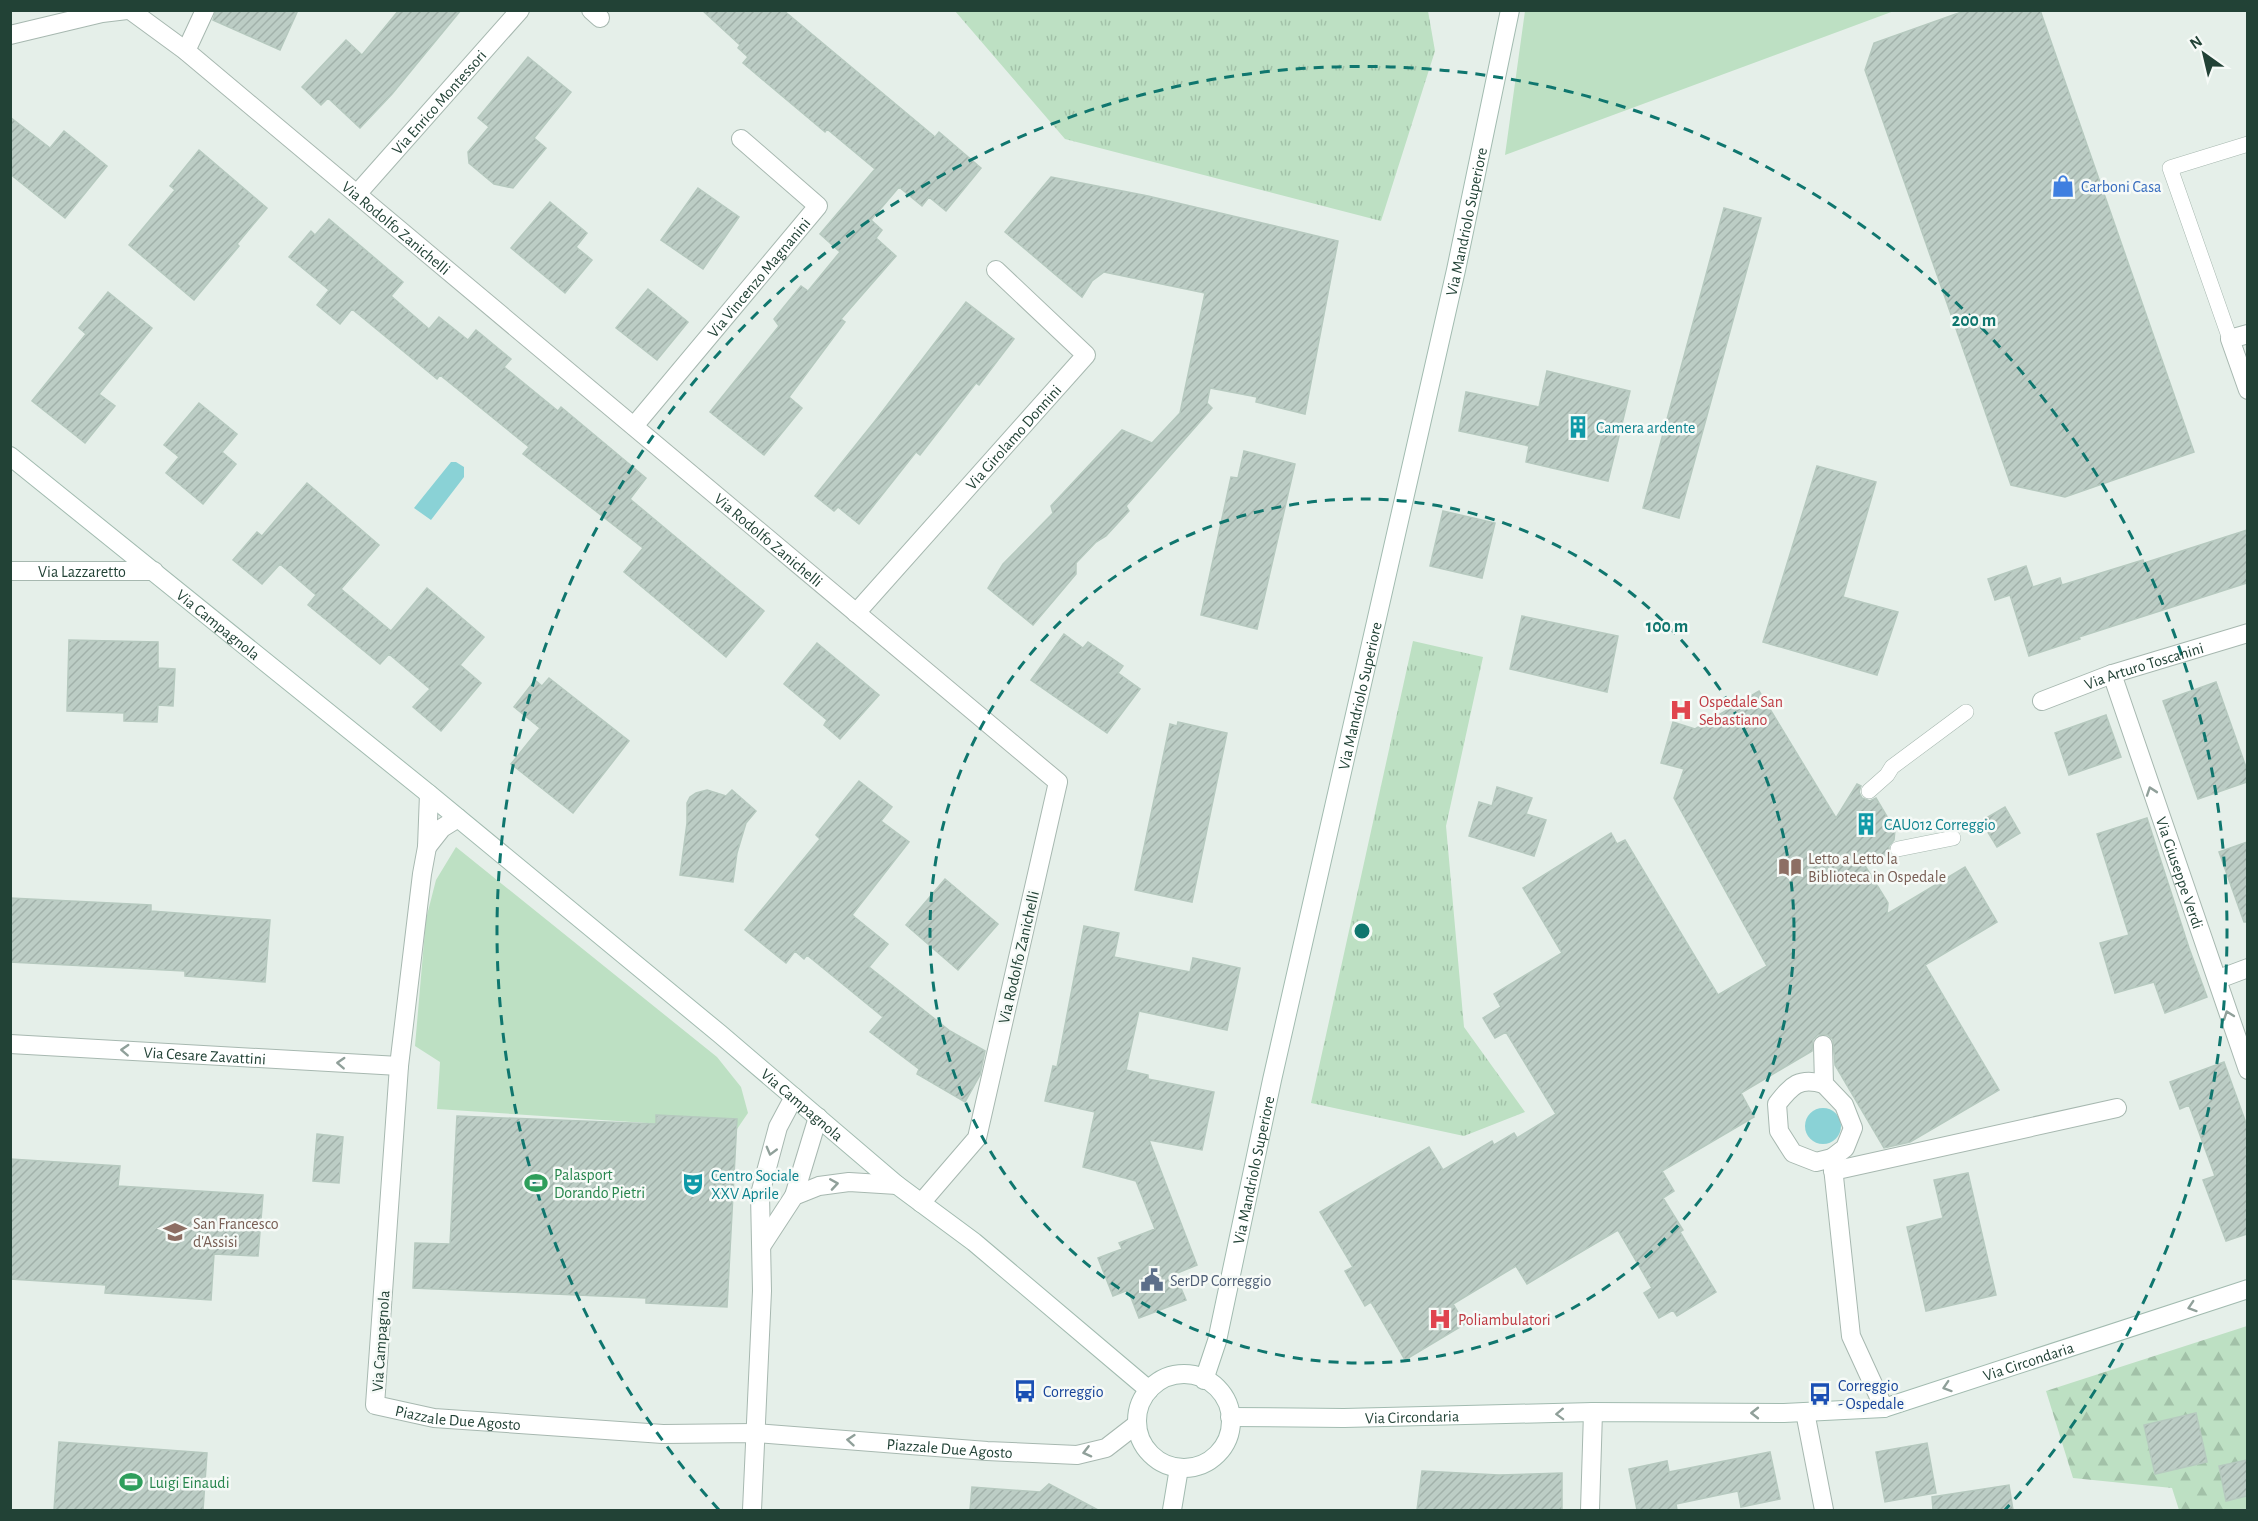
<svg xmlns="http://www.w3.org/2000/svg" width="2258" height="1521" viewBox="0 0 2258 1521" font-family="'Alegreya Sans',sans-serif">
<defs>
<pattern id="forest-firs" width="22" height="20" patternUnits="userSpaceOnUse" patternTransform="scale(1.5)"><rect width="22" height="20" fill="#bde0c3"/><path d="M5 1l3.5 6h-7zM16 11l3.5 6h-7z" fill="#a2c1a8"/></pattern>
<pattern id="park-tufts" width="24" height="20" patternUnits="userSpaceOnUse" patternTransform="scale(1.5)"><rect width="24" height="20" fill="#bde0c3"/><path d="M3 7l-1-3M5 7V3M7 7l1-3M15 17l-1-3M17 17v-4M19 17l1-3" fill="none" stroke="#a2c1a8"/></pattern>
<pattern id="building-hatch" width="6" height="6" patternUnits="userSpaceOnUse" patternTransform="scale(1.5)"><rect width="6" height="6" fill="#bccdc5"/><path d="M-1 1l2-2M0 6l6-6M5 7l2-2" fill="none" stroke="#a1b1aa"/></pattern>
</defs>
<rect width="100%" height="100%" fill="#e5efe9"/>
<!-- green -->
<path fill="#bde0c3" d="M1525,11V10L1894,11L1505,155Z
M456,847L717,1057L741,1087L748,1113L737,1129L437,1109L440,1062L415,1046L426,919L436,880Z"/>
<!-- forest -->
<path fill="url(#forest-firs)" d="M2247,1326V1510H2179L2172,1488L2073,1478L2046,1391Z"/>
<!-- park -->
<path fill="url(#park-tufts)" d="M955,11H1428L1435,51L1381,221L1065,139Z
M1413,641L1483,657L1446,826L1464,1027L1525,1112L1464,1136L1311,1103Z"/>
<!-- water -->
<path fill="#8ad2d6" d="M451,462H456L464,467V477L431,520L414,508Z
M1805 1126a18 18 0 1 1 36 0a18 18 0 1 1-36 0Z"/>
<!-- building -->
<path fill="url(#building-hatch)" stroke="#b6c9bf" stroke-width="1.5" d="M216,10H298L280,50L213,20Z
M399,10H461L392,94L360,128L328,98L321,105L302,87L346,40L362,55Z
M702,10H783L935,137L939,132L981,168L946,211L929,197L922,206L899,187L871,220L882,230L876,238L896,256L841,319L845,322L789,397L802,408L764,455L710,412L779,326L774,319L801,286L808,291L840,252L820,234L875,169L827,129L825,132L743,63L748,57L738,48L740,45Z
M1967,10H2040L2194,452L2065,497L2011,485L1865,70L1874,43Z
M528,57L571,92L534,138L546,148L513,188L494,184L469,163L468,152L489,127L478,118Z
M10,117L50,148L64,131L107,166L65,218L10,174Z
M199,150L267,208L237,244L239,246L194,300L129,245L175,190L170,186Z
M1051,177L1148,196L1338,241L1305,414L1256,402L1257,397L1210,388L1207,403L1212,408L1126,506L1129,511L1106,536L1096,542L1076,563V574L1033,625L988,588L1003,564L1053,513L1051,506L1122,430L1152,443L1180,413L1205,293L1104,272L1092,281L1082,297L1005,232Z
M698,188L739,217L703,269L661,240Z
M550,202L587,233L576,247L592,260L565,293L511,248Z
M1724,208L1761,218L1679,518L1643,508Z
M329,219L403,282L391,296L429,329L439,317L468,340L476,330L511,359L504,367L558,411L561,407L646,478L630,499L764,611L726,657L624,572L643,548L523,454L529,447L440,375L437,379L352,309L340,324L317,305L329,290L289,257L311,231L315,235Z
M648,289L688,322L657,360L616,328Z
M108,292L152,328L99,394L115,406L85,443L32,401L86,334L79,328Z
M966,302L1014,339L979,385L976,383L920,455L916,452L859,524L838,507L834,511L815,496L875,421Z
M1547,371L1630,391L1608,481L1526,462L1529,446L1459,431L1466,392L1539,407Z
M199,403L237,434L222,452L236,464L203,504L166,473L179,457L164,445Z
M1244,451L1295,464L1257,629L1201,615L1231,477L1238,478Z
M1817,466L1876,482L1843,597L1898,612L1877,675L1763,642Z
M307,483L379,545L341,589L391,631L427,588L484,637L460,665L481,683L441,731L413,707L430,689L389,654L380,664L308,605L316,595L280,564L262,584L233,560L257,532L262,536Z
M1443,511L1495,523L1482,578L1430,566Z
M2247,530V583L2079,637L2080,639L2029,656L2010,595L1995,600L1988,579L2026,566L2033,587L2060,578L2062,585L2143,560L2144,563Z
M1522,616L1618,636L1607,692L1510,669Z
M1064,634L1083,648L1088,642L1123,666L1118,673L1140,689L1107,733L1031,680Z
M69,640L158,642V668L175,669L173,706L158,705L157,722L124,721V713L67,711Z
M817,643L879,695L840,739L824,725L827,720L784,684Z
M549,678L629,741L573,813L511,764L540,728L514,707L535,680L542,686Z
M2216,682L2247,770V782L2198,799L2163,701Z
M1759,691L1836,818L1857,784L1861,786L1859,792L1862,798L1870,801L1876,798L1895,830L1894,840L1889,846V851L1892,856H1859L1888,903L1887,914L1965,867L1997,922L1925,965L1999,1090L1910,1142L1884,1148L1835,1065L1833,1040L1828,1035H1818L1813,1040L1812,1051L1741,1093L1754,1117L1662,1171L1674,1191L1663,1198L1683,1230L1680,1232L1716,1292L1677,1316L1673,1310L1659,1318L1644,1293L1652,1288L1618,1230L1527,1284L1516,1266L1453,1304L1465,1324L1405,1360L1371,1302L1365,1306L1345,1271L1353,1267L1320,1212L1429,1147L1443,1170L1492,1141L1494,1145L1514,1133L1517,1138L1556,1114L1506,1032L1495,1038L1483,1018L1501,1007L1494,994L1562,953L1523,888L1611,833L1617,844L1625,840L1718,995L1767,966L1674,798L1684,769L1661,763L1673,722L1695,729Z
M2106,715L2121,757L2069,775L2055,733Z
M1178,722L1227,733L1192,902L1135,890L1170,724L1177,726Z
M859,781L892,807L881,821L909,842L852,915L888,944L869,967L950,1031L985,1051L980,1075L965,1102L917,1074L919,1069L870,1032L883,1017L807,955L804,959L795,951L786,963L745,930L820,839L816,835Z
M1497,787L1532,798L1526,814L1546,820L1534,856L1469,836L1479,802L1492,806Z
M707,790L726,796L732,790L756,811L746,823L737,853L733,882L680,875L687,823V803L690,797L696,793Z
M2005,807L2020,833L1997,847L1981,821Z
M2147,818L2189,948L2207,997L2165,1013L2154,982L2115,993L2100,943L2129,935L2097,834Z
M2247,842V922H2244L2219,852Z
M945,879L998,924L958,970L906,925Z
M10,898L151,905V911L270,920L265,982L185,976V971L10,962Z
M1084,926L1119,933L1114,957L1190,972L1193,958L1240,968L1227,1030L1139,1011L1126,1070L1148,1075V1079L1214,1092L1202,1150L1149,1140L1197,1265L1175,1274L1186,1300L1139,1318L1128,1290L1113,1296L1098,1258L1122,1249L1119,1243L1155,1229L1136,1181L1083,1167L1095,1112L1045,1101L1053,1066L1057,1067Z
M2224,1062L2247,1126V1234L2226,1241L2203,1180L2215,1176L2189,1105L2180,1109L2170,1082Z
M656,1115L737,1119L727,1307L646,1303V1298L413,1288L415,1243L450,1244L457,1116L656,1124Z
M317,1134L343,1137L339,1183L313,1181Z
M10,1159L120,1166L118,1186L263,1195L258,1256L214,1254L211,1300L105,1293L106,1285L10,1279Z
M1968,1173L1996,1295L1926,1311L1907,1227L1943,1218L1934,1180Z
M2196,1413L2207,1462L2155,1474L2144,1425Z
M59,1442L207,1453L203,1510H54Z
M1927,1443L1936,1493L1885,1502L1876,1452Z
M1770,1452L1780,1499L1741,1507L1738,1491L1676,1504L1677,1510H1637L1629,1469L1667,1461L1669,1472Z
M2247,1460V1496L2226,1501L2219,1466Z
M1422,1471L1499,1475L1562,1473V1510H1417Z
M1049,1484L1098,1510H970L972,1487L1040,1492Z
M2009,1485L2013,1510H1933L1932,1497Z"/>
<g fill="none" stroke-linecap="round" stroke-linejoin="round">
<!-- lane casing -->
<g stroke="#a7b8b0" stroke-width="16">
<path id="lane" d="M2230,339L2170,168L2248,144
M1869,791L1887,775L1892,767L1966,712
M1898,849L1953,838"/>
</g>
<!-- street casing -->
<g stroke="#a7b8b0" stroke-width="20">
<g id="street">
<path id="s1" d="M130,10L186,51L1058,782L977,1138L921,1203"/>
<path d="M591,10L600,18"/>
<path d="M10,35L102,13L127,10"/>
<path d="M186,51L205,10"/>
<path id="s2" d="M357,194L520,10"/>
<path d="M2248,334L2230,339L2248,390"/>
<path id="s3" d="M634,426L818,206L741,139"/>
<path id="s4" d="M10,571H154"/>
<path id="s5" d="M856,613L1086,355L996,270"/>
<path id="s6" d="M2112,674L2248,1070"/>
<path id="s7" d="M2042,701L2112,674L2248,633"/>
<path id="s8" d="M429,794L427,847L422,874L399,1066L375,1405L434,1418L663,1434L755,1433L987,1451L1077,1455L1106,1448L1137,1424"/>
<path d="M427,847L442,828L458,818"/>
<path d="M2224,977L2248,968"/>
<path id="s9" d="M10,1044L399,1066"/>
<path d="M1823,1045L1824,1084L1844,1105L1853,1128L1845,1148L1832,1158L1851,1336L1884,1408"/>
<path d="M1824,1084C1799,1077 1792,1085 1777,1104L1779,1131L1793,1153L1816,1162L1832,1158"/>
<path d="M1833,1171L2117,1108"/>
<path d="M794,1196L818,1117"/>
<path d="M762,1245L794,1196L819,1186L849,1182L897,1185"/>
<path d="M1805,1412L1824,1510"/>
<path d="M752,1510L762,1291L760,1194L778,1127L794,1097"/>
<path d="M1590,1510L1593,1412"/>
</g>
</g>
<!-- secondary casing -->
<g stroke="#a2bbb0" stroke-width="20">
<g id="secondary">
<path id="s10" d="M10,456L429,794L720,1034L897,1185L974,1242L1149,1390"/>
<circle cx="1184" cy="1421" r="47"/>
<path id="s11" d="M1204,1380L1217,1341L1272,1080L1456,270L1510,10"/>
<path id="s12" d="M1230,1417L1344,1418L1593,1412L1784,1413L1884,1408L2248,1289"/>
<path d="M1172,1510L1179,1468"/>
</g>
</g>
<!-- lane -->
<use href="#lane" stroke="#fff" stroke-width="15"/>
<!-- street -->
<use href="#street" stroke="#fff" stroke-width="18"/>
<!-- secondary -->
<use href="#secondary" stroke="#fff" stroke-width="18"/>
</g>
<!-- one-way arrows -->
<defs><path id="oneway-chevron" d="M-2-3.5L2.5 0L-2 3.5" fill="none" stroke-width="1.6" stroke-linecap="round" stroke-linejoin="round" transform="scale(1.5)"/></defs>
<g stroke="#90a09a">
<use href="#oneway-chevron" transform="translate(2151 791) rotate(-109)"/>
<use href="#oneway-chevron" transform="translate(2228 1015) rotate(-110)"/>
<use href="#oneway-chevron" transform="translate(125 1050) rotate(-177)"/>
<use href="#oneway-chevron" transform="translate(341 1063) rotate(-177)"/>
<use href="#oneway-chevron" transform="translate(771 1151) rotate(105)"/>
<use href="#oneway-chevron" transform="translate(834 1184) rotate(-9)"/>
<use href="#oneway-chevron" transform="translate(2192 1307) rotate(162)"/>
<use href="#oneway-chevron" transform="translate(1947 1387) rotate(162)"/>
<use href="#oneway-chevron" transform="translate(1755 1413) rotate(-180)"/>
<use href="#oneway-chevron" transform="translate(1560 1414) rotate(178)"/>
<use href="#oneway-chevron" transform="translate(851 1440) rotate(-175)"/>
<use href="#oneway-chevron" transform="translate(1087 1452) rotate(166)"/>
</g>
<!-- distance rings -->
<g fill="none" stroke="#0f766e" stroke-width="3" stroke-dasharray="10 8">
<circle cx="1362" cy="931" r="432"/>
<path d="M719 1510A865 865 0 1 1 2005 1510"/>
</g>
<!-- icons -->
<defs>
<g id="shop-bare" transform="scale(1.8)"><path d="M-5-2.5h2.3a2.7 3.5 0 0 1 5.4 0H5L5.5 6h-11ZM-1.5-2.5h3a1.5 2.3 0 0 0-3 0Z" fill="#3f7fe0" stroke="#f6faf7" stroke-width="2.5" paint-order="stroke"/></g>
<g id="building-bare" transform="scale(1.8)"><path d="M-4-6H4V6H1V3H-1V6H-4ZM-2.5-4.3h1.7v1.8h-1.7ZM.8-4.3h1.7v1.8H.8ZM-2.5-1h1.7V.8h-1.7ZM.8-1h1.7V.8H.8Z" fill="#0f9aa8" stroke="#f6faf7" stroke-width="2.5" paint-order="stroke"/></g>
<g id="hospital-bare" transform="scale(1.8)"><path d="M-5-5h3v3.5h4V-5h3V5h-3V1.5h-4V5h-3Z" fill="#e0444e" stroke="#f6faf7" stroke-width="2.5" paint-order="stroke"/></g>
<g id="library-bare" transform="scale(1.8)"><path d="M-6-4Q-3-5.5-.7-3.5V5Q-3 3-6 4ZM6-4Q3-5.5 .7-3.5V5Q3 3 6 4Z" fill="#8d6e63" stroke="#f6faf7" stroke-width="2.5" paint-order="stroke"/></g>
<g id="stadium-bare" transform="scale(1.8)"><path d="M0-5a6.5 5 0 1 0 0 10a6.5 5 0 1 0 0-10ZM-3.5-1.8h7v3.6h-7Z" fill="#2e9e5b" stroke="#f6faf7" stroke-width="2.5" paint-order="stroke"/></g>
<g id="theatre-bare" transform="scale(1.8)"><path d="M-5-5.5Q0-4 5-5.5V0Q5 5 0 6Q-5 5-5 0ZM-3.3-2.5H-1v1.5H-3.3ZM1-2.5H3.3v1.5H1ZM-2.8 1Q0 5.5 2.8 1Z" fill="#0f9aa8" stroke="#f6faf7" stroke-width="2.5" paint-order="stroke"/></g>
<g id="school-bare" transform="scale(1.8)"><path d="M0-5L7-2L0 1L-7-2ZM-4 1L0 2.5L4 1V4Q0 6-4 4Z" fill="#8d6e63" stroke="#f6faf7" stroke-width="2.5" paint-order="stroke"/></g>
<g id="civic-bare" transform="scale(1.8)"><path d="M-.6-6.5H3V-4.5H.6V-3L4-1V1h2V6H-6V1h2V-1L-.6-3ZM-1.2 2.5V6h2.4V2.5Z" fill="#5c6f8a" stroke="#f6faf7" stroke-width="2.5" paint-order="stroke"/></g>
<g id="bus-bare" transform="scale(1.8)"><path d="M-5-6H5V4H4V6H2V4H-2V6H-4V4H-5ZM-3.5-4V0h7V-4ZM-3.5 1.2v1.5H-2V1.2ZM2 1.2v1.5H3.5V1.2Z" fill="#1a4fb4" stroke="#f6faf7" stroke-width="2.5" paint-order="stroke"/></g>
</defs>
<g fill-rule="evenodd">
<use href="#shop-bare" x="2063" y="186"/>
<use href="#building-bare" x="1578" y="427"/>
<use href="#hospital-bare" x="1681" y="710"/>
<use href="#building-bare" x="1866" y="824"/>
<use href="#library-bare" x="1790" y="867"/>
<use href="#stadium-bare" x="536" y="1183"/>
<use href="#theatre-bare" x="693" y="1184"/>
<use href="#school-bare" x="175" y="1232"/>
<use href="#civic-bare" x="1152" y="1280"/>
<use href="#hospital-bare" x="1440" y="1319"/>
<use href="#bus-bare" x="1025" y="1391"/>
<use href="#bus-bare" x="1820" y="1394"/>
<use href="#stadium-bare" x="131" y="1482"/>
</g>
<g text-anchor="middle" stroke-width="5" stroke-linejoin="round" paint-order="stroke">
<!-- street labels -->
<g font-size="16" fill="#224236" stroke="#f6faf7">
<text dy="6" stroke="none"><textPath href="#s2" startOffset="123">Via Enrico Montessori</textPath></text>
<text dy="6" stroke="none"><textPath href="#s11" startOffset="1188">Via Mandriolo Superiore</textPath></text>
<text dy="6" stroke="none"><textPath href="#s1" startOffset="344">Via Rodolfo Zanichelli</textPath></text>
<text dy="6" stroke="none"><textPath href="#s3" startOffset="194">Via Vincenzo Magnanini</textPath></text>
<text dy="6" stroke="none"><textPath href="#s5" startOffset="236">Via Girolamo Donnini</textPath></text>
<text dy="6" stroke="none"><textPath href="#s1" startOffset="830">Via Rodolfo Zanichelli</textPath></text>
<text dy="6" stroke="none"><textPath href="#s4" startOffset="72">Via Lazzaretto</textPath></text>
<text dy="6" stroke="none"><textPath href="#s10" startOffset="268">Via Campagnola</textPath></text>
<text dy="6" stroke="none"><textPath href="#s7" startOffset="108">Via Arturo Toscanini</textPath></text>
<text dy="6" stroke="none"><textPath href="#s11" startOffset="702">Via Mandriolo Superiore</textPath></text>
<text dy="6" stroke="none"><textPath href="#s6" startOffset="210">Via Giuseppe Verdi</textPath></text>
<text transform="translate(1018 957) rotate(-77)" y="6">Via Rodolfo Zanichelli</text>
<text dy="6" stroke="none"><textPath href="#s9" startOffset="195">Via Cesare Zavattini</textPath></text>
<text dy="6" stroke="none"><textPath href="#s10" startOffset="1024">Via Campagnola</textPath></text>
<text dy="6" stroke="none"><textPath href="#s11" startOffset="216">Via Mandriolo Superiore</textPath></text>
<text transform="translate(380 1341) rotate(-86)" y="6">Via Campagnola</text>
<text dy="6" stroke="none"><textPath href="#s12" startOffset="806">Via Circondaria</textPath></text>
<text dy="6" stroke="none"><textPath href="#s8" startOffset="698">Piazzale Due Agosto</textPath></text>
<text dy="6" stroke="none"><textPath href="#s12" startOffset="182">Via Circondaria</textPath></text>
<text dy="6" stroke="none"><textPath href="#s8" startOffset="1191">Piazzale Due Agosto</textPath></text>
</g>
<!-- shop labels -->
<g font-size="16" fill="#366cbe" stroke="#f6faf7" text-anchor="start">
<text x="2081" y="192">Carboni Casa</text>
</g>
<!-- culture labels -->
<g font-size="16" fill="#0d838f" stroke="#f6faf7" text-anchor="start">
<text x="1596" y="433">Camera ardente</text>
<text x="1884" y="830">CAU012 Correggio</text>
<text x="711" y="1181">Centro Sociale<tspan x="711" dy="18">XXV Aprile</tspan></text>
</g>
<!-- health labels -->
<g font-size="16" fill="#be3a42" stroke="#f6faf7" text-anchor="start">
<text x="1699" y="707">Ospedale San<tspan x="1699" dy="18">Sebastiano</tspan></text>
<text x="1458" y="1325">Poliambulatori</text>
</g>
<!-- education labels -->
<g font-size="16" fill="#785e54" stroke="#f6faf7" text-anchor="start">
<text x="1808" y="864">Letto a Letto la<tspan x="1808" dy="18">Biblioteca in Ospedale</tspan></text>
<text x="193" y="1229">San Francesco<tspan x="193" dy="18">d'Assisi</tspan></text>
</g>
<!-- leisure labels -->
<g font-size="16" fill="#27864d" stroke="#f6faf7" text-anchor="start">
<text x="554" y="1180">Palasport<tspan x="554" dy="18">Dorando Pietri</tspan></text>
<text x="149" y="1488">Luigi Einaudi</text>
</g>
<!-- service labels -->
<g font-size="16" fill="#4e5e75" stroke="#f6faf7" text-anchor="start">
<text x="1170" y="1286">SerDP Correggio</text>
</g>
<!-- transit labels -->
<g font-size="16" fill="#164399" stroke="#f6faf7" text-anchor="start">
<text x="1838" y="1391">Correggio<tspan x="1838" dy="18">- Ospedale</tspan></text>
<text x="1043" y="1397">Correggio</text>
</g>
</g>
<circle cx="1362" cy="931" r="9" fill="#0f766e" stroke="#f6faf7" stroke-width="3"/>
<g font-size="18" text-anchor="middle" font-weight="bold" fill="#0f766e" stroke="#f6faf7" stroke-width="5" stroke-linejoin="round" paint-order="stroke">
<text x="1974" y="326">200 m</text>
<text x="1667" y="632">100 m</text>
</g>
<!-- border -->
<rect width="2258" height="1521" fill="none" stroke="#224236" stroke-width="24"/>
<!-- north arrow -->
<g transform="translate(2204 54) rotate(326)" stroke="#f6faf7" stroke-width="4.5" paint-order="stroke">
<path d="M0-4.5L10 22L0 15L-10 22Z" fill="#224236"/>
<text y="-9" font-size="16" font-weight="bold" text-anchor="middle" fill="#224236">N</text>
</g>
</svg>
